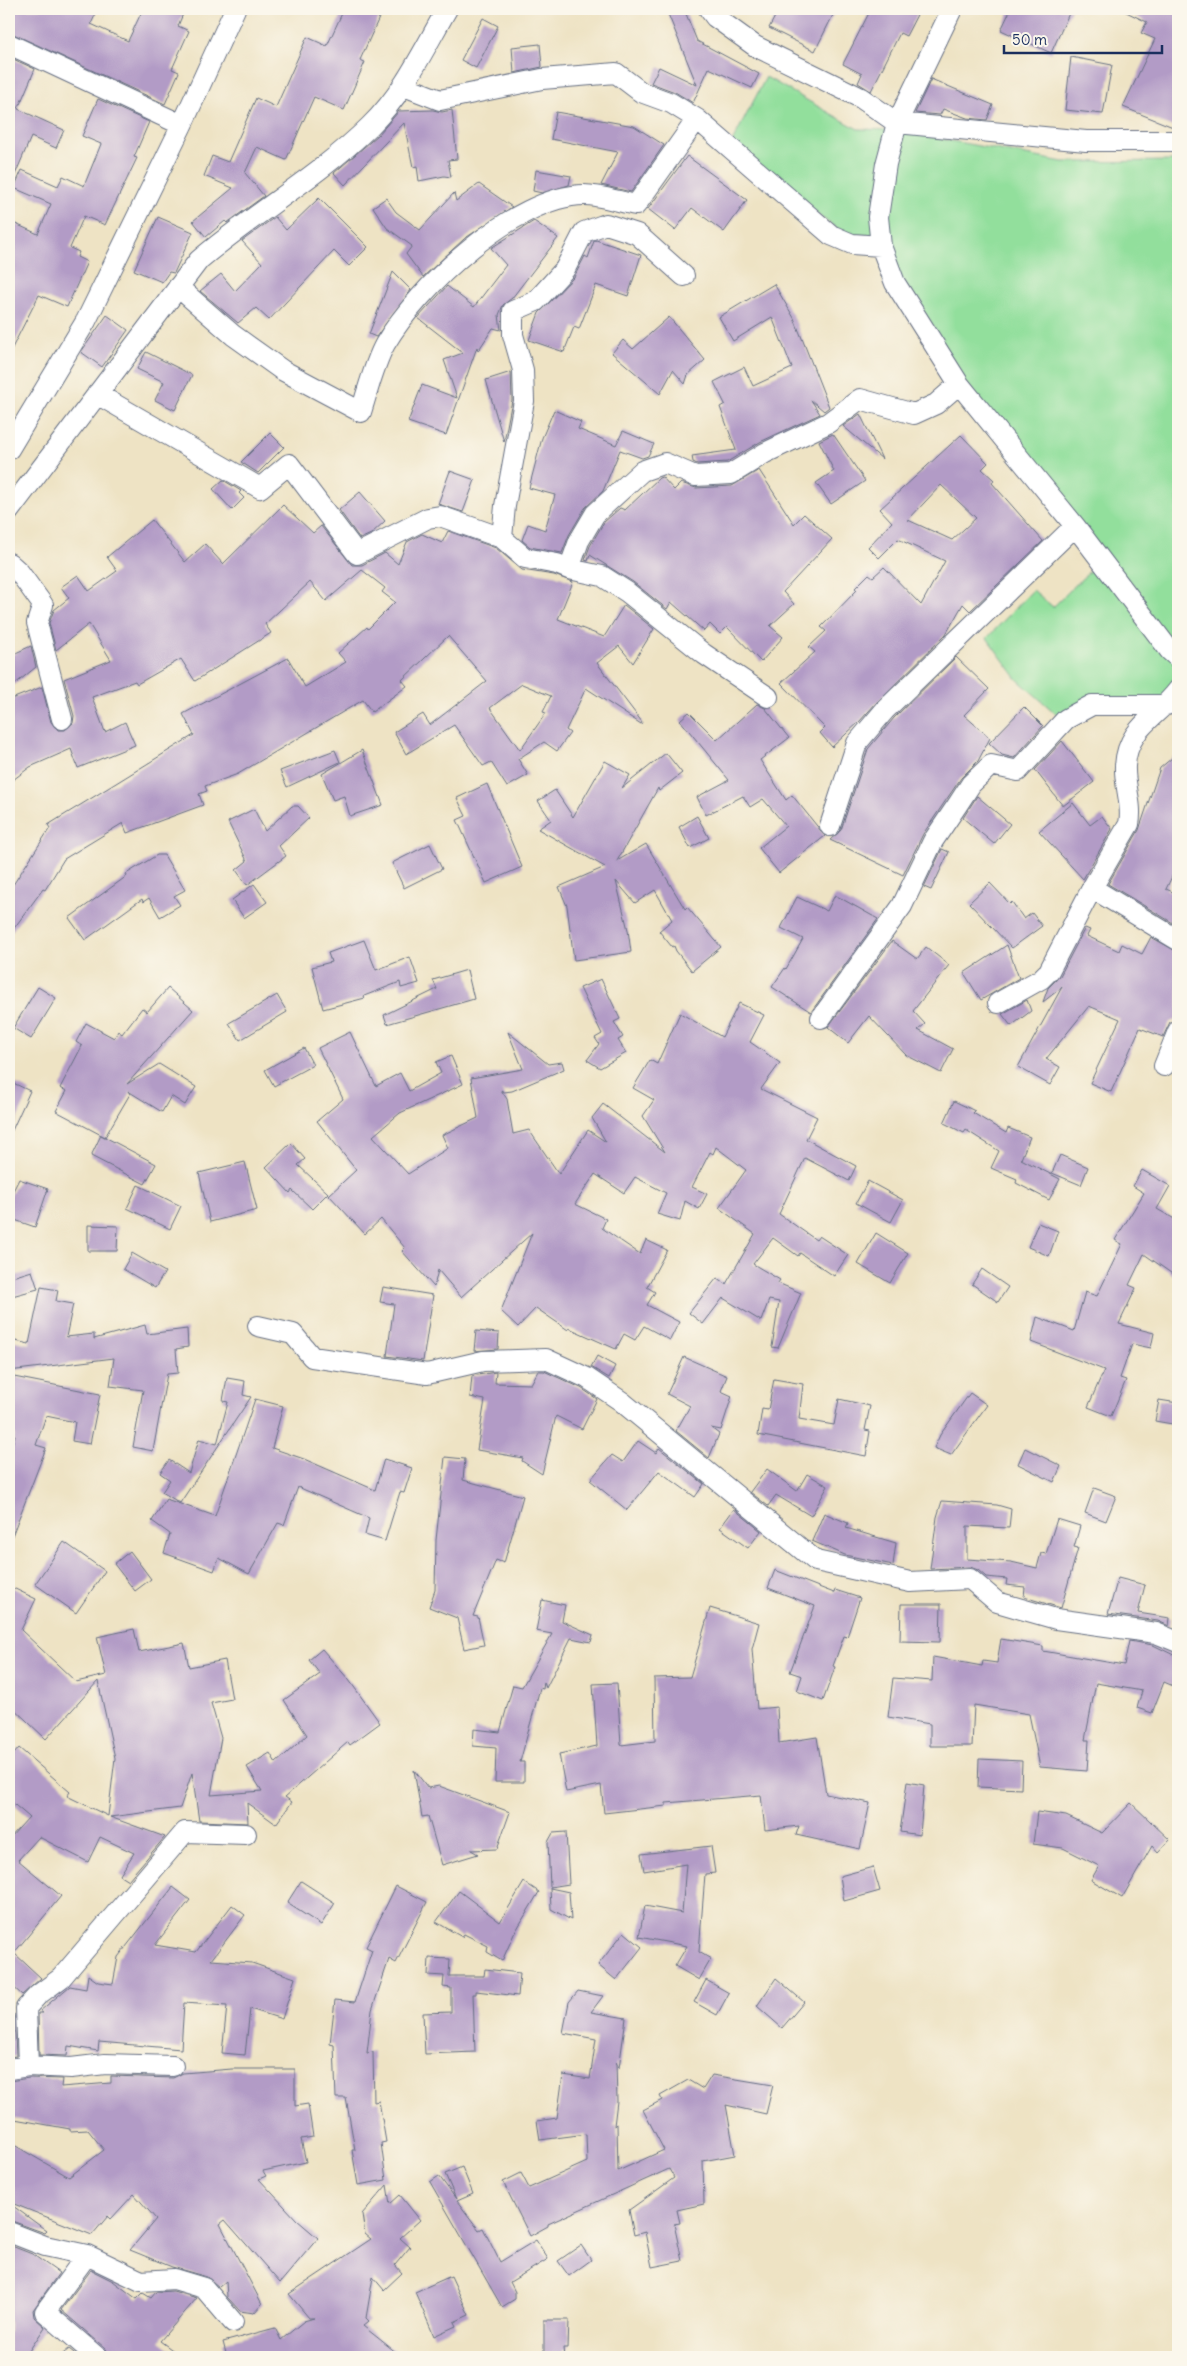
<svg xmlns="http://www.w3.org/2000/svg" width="1187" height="2366" viewBox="0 0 1187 2366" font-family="Delius,sans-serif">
<rect width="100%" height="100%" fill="#fbf7ec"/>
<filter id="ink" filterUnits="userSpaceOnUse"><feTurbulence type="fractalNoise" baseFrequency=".02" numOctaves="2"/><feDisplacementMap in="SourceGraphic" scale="10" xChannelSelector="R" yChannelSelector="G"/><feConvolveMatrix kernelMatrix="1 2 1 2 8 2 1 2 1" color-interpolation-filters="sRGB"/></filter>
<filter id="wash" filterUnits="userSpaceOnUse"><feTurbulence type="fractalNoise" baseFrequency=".0096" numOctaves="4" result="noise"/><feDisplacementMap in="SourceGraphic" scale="20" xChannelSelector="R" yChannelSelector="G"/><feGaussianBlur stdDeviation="1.12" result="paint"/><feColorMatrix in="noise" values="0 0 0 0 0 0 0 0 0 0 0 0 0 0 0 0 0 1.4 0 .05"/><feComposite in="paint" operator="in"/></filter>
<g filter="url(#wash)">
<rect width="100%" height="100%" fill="#eee3c4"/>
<!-- green -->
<path fill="#92df9c" stroke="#56877d" d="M766,77L858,129L894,130L1063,162L1178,161V688L1162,709L1096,708L1063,720L1017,679L987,638L1033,590L1053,607L1100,561L897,293L890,236L845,234L727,152Z"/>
<g id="blocks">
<!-- building -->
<path fill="#b29bc6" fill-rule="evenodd" d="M9,9H98L91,24L128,41L143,9H185L178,26L189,31L172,69L179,72L165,104L9,32Z
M344,9H383L360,60L365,62L344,110L314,97L286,160L257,147L245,173L264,196L227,223L225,221L206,237L193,221L233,188L204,176L212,156L228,162L256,98L276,107L307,37L327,46Z
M666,9H684L697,41L759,74L752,88L709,68L693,103L675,92L651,83L659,67L697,85Z
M779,9H836L815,51L769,28Z
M871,9H920L906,36L900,33L871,91L858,83L862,74L843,64Z
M1011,9H1071L1051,53L1001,30Z
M1120,9H1178V115L1173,127L1123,107L1155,39L1141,33L1147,22Z
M483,18L498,26L476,68L461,60Z
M540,44L542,67L514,73L512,47Z
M9,57L35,69L18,109L64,130L56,148L31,137L9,189Z
M1071,57L1112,65L1103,114L1065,110Z
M931,79L993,105L987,120L967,118L943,109L940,115L915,113Z
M98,99L149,122L134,157L137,158L105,225L84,216L70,248L79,252L77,257L87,262L67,307L39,295L9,354V221L38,234L51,204L14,188L22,170L58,186L63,176L84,186L101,144L82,136Z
M433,110L442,112L452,110L457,159L448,160L451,177L444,176L419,181L417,166L413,167L404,123L345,185L334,173L378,135L399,111Z
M556,112L634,126L664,145L631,192L601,185L618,152L551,139Z
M687,156L747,200L724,232L692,208L675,230L648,209Z
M536,170L571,176L569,185L542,193L533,191Z
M479,184L512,207L464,239L423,277L406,254L412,246L387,228L373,207L386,198L396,212L420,230L454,193L456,201Z
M319,198L368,247L349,266L334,251L269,320L256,308L238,323L200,291L221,274L235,291L262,263L242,241L275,217L286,230Z
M158,217L193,232L174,273L169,272L162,282L134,270Z
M534,221L558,238L512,298L503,305L499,315L501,330L493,328L478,351L477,347L446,435L408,422L422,385L457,398L444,360L463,353L418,318L447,286L474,307L506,265L491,248Z
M596,240L641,255L628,296L596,285L579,329L574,327L564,352L529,340L539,313L574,277L585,256L588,258L594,241Z
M393,272L411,290L376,337L369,334Z
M774,284L794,318L829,407L824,411L811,400L820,414L760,442L727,462L697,464L693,462L692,456L736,450L720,407L725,404L714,382L744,367L753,386L792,368L772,317L733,341L719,317Z
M107,315L128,330L102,367L81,352Z
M669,317L705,360L688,375L685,384L673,370L660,394L612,353L623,340L633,349Z
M146,352L192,375L175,410L155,400L164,382L137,369Z
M511,372L512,400L504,442L486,380Z
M554,410L581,422L578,429L616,445L623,431L654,444L648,456L642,458L620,450L603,491L585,508L569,535L562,553L530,547L522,540L528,524L545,530L555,495L529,488L542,438Z
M860,414L882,459L843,426Z
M270,433L284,447L258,473L241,462Z
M833,434L865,481L831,504L816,483L834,471L819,441Z
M961,435L988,463L982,469L994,480L992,483L1043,541L970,611L963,604L946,634L877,702L859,722L832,747L820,733L825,728L781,683L815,652L809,647L826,631L821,627L857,590L855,588L869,574L873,577L884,567L921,605L945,561L898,539L879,558L868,547L892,522L880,509ZM941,485L976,518L952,540L908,520Z
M759,470L794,524L804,514L832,539L783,592L794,604L770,626L783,637L761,662L727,627L720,634L710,624L704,631L671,602L667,609L633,582L590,555L588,561L585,560L590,546L604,522L620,508L625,510L659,478L662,477L674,490L681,483L696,488L732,486Z
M450,471L475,480L463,512L438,504Z
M223,480L241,491L239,493L244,498L232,510L213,489Z
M360,492L385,521L371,534L360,539L339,510Z
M283,505L313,533L321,526L352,565H362L385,553L398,564L407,542L422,534L442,543L448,531L496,548L522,570L554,575L573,582L558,619L604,637L624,605L654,629L633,663L619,646L597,663L642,722L641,724L586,688L566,730L570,733L557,751L544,742L518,759L528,775L507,787L491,762L483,766L454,725L406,754L394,732L423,714L430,725L487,681L448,636L402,680L407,686L372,712L363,700L238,774L205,786L207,791L199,794L203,805L127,833L123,823L64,859L45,890L43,889L9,935V891L50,828L48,825L194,735L183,714L288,658L305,687L346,662L338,653L367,627L368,629L395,602L382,592L385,588L362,570L326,601L310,582L265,624L271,633L195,681L181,659L137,684L135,681L92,697L105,732L125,722L135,745L78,768L71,749L30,767L9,783V700L42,687L51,722L58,730H65L73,723L74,716L64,679L111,660L89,624L56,650L49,623L54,610L69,598L61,587L78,575L89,591L117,571L107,557L152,520L185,562L205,544L223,564ZM522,684L551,696L543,712L546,713L520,750L490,708Z
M31,646L36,667L9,689V656Z
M956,657L989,689L964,715L990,738L978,761L961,778L923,834L903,875L830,840L841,830L868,749L894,718Z
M757,704L765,708L789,738L760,760L786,800L792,795L825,836L779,873L759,848L786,826L763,799L750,807L743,796L706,815L697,797L729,780L680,720L689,712L717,740Z
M1024,707L1043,726L1014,758L1002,755L989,743Z
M1062,741L1094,782L1063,806L1035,770Z
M335,750L340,762L287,787L280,771Z
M362,750L383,805L350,816L344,796L333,800L322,774Z
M666,753L682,773L659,791L658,788L617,861L646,844L685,909L687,907L721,947L692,971L676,951L674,946L672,947L659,931L672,920L655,890L635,903L616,881L628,930L631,952L574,960L567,906L559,887L605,867L538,829L551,820L538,801L555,790L573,817L605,761L630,775L622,788Z
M1178,753V864L1166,889L1175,893L1178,887V926L1108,884L1139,830L1160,768Z
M487,784L522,867L486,883L457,820L466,816L457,798Z
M977,796L1010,824L994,844L963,818Z
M1073,803L1090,825L1102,816L1112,829L1083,879L1039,831Z
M292,806H298L309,818L279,846L286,856L247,885L236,870L247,861L228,822L254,809L265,831Z
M697,816L709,838L690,848L679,827Z
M430,844L442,869L404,888L392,863Z
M942,849L949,852L931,890L924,887Z
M157,855H164L185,890L174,896L180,905L160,917L149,898L143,902L142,899L85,940L69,918L127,876L126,874Z
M990,883L1010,904L1012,902L1024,919L1032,913L1042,926L1012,948L969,903Z
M254,884L267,902L244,918L232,900Z
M835,895L878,919L811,1012L772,987L785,968L786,969L803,939L781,928L797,897L827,911Z
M1085,928L1090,930L1087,936L1119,951L1122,944L1142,954L1151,937L1178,952V1019L1170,1022L1163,1037L1140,1028L1111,1092L1090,1083L1120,1019L1089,1006L1046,1059L1060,1067L1050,1085L1018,1067L1062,987L1043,1002L1048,988L1060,976Z
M364,940L376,970L410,957L419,983L401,988L400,982L364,996L365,998L323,1009L312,967L331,962L328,953Z
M892,941L917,959L926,947L949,965L913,1011L925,1024L918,1030L953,1049L941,1073L906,1055L869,1016L848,1043L828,1027Z
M1007,945L1019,978L981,1000L964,973Z
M467,970L474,999L387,1024L384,1015L437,989L433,980Z
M601,979L620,1019L614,1022L623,1037L618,1040L626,1053L600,1068L587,1060L599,1044L595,1038L602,1034L580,988Z
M38,987L56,998L31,1039L13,1028Z
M168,988L193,1010L127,1084L159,1064L196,1087L185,1105L171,1096L162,1112L128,1091L130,1094L105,1137L56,1111L67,1091L60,1088L82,1046L76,1042L86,1023L114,1038L118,1031L122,1034L142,1008L147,1012Z
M277,995L287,1012L240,1040L229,1023Z
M1027,1000L1031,1011L1011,1026L1002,1014Z
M739,1003L764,1015L750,1042L780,1063L761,1089L817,1117L806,1139L856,1166L849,1181L805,1158L779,1214L816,1240L819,1236L848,1255L834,1276L800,1253L798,1256L773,1238L753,1264L780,1280L778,1283L801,1293L778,1348L772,1347L779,1302L769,1300L761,1321L723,1298L703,1324L689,1313L717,1278L726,1284L755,1234L719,1208L746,1170L716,1147L713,1154L710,1152L692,1187L707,1194L699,1209L685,1201L680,1221L657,1214L666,1193L635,1177L624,1193L595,1174L575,1204L606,1219L602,1228L640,1254L646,1240L667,1250L647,1287L655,1292L647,1305L679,1322L670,1340L644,1326L635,1340L624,1334L616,1349L569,1328L568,1330L536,1308L518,1327L501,1311L532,1233L461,1297L438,1270L434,1287L402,1251L405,1248L381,1219L365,1234L329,1195L356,1170L317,1121L343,1099L318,1048L350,1032L376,1086L400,1073L409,1091L441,1073L436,1062L451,1056L463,1084L400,1113L373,1136L408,1174L448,1148L442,1135L478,1118L471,1078L523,1069L508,1032L548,1064L562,1062L564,1069L512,1091L504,1092L501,1090L507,1099L513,1134L529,1130L559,1174L588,1130L606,1142L592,1118L603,1104L665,1152L643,1116L654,1100L633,1088L650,1060L657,1064L680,1013L722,1037Z
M304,1048L313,1065L274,1086L265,1070Z
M9,1081L30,1091L9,1137Z
M954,1101L975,1111L973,1113L1006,1133L1008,1128L1030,1137L1021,1159L1060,1179L1049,1200L1016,1183L1017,1179L991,1168L999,1151L966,1130L964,1133L944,1123Z
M101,1135L156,1164L145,1184L91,1156Z
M291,1143L305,1159L298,1165L328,1193L312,1209L292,1190L290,1193L266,1167Z
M1060,1155L1088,1167L1081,1185L1052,1173Z
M245,1162L257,1210L210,1222L199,1173Z
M1142,1170L1170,1186L1157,1209L1178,1221V1278L1144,1254L1129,1285L1136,1288L1119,1324L1154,1333L1151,1348L1132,1344L1120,1378L1126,1380L1111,1416L1088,1407L1104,1370L1031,1342L1037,1317L1074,1331L1085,1292L1097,1296L1122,1244L1115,1240L1144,1193L1133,1186Z
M19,1179L48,1189L35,1227L9,1218V1199Z
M868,1181L903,1200L891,1222L856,1203Z
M138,1185L181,1206L170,1229L127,1208Z
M1038,1223L1058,1231L1049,1256L1028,1247Z
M88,1225L118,1226L117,1251H88Z
M876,1233L908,1253L890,1283L858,1264Z
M132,1253L165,1272L155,1288L123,1269Z
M982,1269L1008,1287L998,1302L972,1284Z
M32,1271L38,1289L12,1296L9,1278Z
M41,1287L58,1290L56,1301L73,1304L66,1337L94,1334V1339L145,1325L147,1334L187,1329L188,1347L176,1349L178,1373L167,1374L153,1451L133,1447L143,1390L110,1386L114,1358L9,1371L11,1340L29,1344Z
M383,1287L433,1295L423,1361L387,1356L394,1304L380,1302Z
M476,1331L499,1333L498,1349L474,1351Z
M597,1356L615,1366L609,1378L591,1367Z
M684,1357L727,1376L721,1391L732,1396L721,1430L711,1428L719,1434L709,1458L676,1431L690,1406L667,1394Z
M538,1371H544L581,1388L597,1399L582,1429L556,1416L542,1474L522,1461L523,1458L477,1450L485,1400L470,1397L472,1376L496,1372L495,1383L531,1384Z
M9,1376L100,1394L90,1444L72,1441L75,1422L46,1416L36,1445L46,1448L10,1541H9V1455L15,1435L9,1433Z
M227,1378L245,1381L243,1395L251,1397L180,1503L162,1492L170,1480L160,1473L169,1460L189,1473L199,1439L217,1444L228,1402L223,1401Z
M774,1379L803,1384L799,1419L834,1425L839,1399L870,1406L865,1430L870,1431L866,1456L758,1435L762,1409L768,1410Z
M970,1393L987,1405L951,1455L934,1448L940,1435Z
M255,1399L283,1406L272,1448L304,1459L375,1490L384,1459L412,1468L404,1493L400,1492L385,1541L365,1535L369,1518L298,1487L284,1525L278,1523L249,1574L219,1558L214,1571L164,1553L170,1534L152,1521L166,1499L215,1516Z
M1159,1400L1178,1403V1425L1155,1421Z
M638,1441L656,1453L659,1448L704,1484L695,1497L659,1471L627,1510L590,1480L612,1455L623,1462Z
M1025,1448L1061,1466L1054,1482L1018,1464Z
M445,1457L465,1459L463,1480L523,1496L504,1563L496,1560L473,1616L478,1617L484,1645L464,1649L457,1618L429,1607L435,1590L436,1540Z
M767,1469L797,1491L807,1474L828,1486L811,1516L776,1495L768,1506L750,1492Z
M1094,1488L1116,1496L1106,1521L1085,1513Z
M942,1501L997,1505L1011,1509L1009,1528L967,1526V1559L1011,1562L1037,1568L1041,1553L1046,1554L1057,1519L1080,1526L1074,1547L1078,1548L1061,1608L1024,1597L1025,1587L1006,1585L1007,1579L986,1577L978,1570L970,1567L930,1569L937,1517Z
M734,1509L761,1531L748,1548L720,1528Z
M824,1513L848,1523L846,1528L896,1543L893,1565L845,1555L812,1541Z
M64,1542L105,1571L76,1613L35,1584Z
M130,1551L151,1579L135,1591L114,1564Z
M775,1570L834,1593L835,1590L860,1598L847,1637L844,1636L833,1666L835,1667L823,1701L797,1691L802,1676L790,1672L815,1606L768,1588Z
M1118,1578L1145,1585L1138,1613L1170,1618L1169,1626L1158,1621L1108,1614Z
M9,1586L36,1599L21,1630L76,1682L106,1675L97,1637L134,1629L139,1652L184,1643L189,1667L225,1660L232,1699L211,1703L221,1738L211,1795L262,1791L247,1767L270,1753L276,1763L307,1735L284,1700L320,1674L309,1660L322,1649L349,1680L380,1723L350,1745L348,1742L285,1797L292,1802L276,1824L247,1803L248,1823L199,1821L192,1773L180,1808L110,1817L165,1837L128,1880L120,1875L134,1853L100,1837L88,1862L39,1837L18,1860L61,1896L14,1953L41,1978L22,1995L9,1983V1839L29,1817L9,1800V1760L19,1748L70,1792L67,1796L108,1816L115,1758L98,1681L46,1739L9,1704Z
M542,1600L565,1605L562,1621L593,1635L591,1642L571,1638L546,1688L544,1682L543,1689L540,1688L520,1762H524V1782H495L496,1748L473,1746L474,1729L500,1732L513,1685L522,1687L552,1634L536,1631Z
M901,1604H941L940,1642L900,1641Z
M710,1608L759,1623L752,1649L757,1709L777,1707L779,1743L817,1737L826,1794L870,1803L860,1849L796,1835L799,1826L765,1830L761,1795L666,1803V1806L604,1813L601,1785L566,1792L559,1754L597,1746L593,1684L617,1683L621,1745L655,1741L654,1678L690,1677Z
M1001,1639L1043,1646V1651L1124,1665L1129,1641L1153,1645L1178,1657V1688L1164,1682L1152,1713L1137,1708L1142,1691L1096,1683L1085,1740H1089L1087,1771L1040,1767L1029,1714L974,1705L972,1746H930V1724L888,1717L893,1678L932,1681L933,1657L982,1666L983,1661L997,1663Z
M979,1759L1022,1761L1021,1789L978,1787Z
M414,1770L428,1788L439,1786L510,1812L497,1849L471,1850L478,1854L442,1865L428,1816L422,1817Z
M907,1782L924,1785L920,1835L900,1832Z
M1131,1803L1170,1840L1158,1853L1152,1846L1122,1898L1091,1880L1099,1866L1063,1848L1033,1844L1037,1812L1066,1816L1102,1833Z
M566,1832L569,1884L550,1887L548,1842L553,1833Z
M711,1846L715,1873L705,1874L699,1952L711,1959L699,1980L675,1966L687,1946L639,1937L645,1906L682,1913L686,1864L644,1871L641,1854Z
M873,1867L880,1891L844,1901L840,1876Z
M301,1881L335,1903L321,1925L287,1903Z
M524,1882L539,1892L514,1934L502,1961L487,1952L488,1946L464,1934L462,1937L436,1922L459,1891L500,1922Z
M396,1886L427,1902L396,1963L389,1959L372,2010L367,2053L373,2052L374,2102L379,2101L386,2142L381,2143L386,2180L358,2185L352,2150H355L346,2098H336L334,2045L330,2044L335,2000L355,2002L372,1950L366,1947Z
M173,1887L190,1900L155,1945L196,1952L232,1905L245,1915L211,1960L252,1963L295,1978L282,2019L250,2009L245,2055L222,2053L227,2006L184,2003L181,2049L99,2042L98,2051L68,2046L67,2056L39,2055L38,2013H43L40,2011L70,1986L86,1989L88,1975L98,1982L113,1984L118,1957Z
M550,1888L569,1892L571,1920L551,1909Z
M624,1932L642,1947L616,1980L598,1965Z
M429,1958L450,1959L449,1976H484L485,1969L520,1973L518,1996L476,1991V1994H473L475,2052L425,2054L423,2013L451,2012V1988L443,1987L444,1976L428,1975Z
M776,1978L804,2002L782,2028L757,2006Z
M706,1980L729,1993L717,2015L694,2002Z
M578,1991L603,1996L591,2012L626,2018L619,2068L616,2062L617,2101L614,2126L617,2124L618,2171L664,2150L643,2110L662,2100L660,2096L688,2080L703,2089L712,2075L773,2085L766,2114L726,2105L735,2155L703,2161L704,2204L677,2210L680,2223L674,2224L682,2261L652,2267L645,2232L634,2235L629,2210L674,2178L669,2169L548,2224V2226L530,2236L503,2182L521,2173L529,2188L587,2162L586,2134L540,2140L537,2121L557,2118L563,2075L590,2079L596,2039L563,2033L569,2002Z
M14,2014L16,2056L9,2057V2015Z
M232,2069H295V2106L308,2104L313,2137L301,2139L306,2162L263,2171L266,2176L259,2179L297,2220L318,2238L280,2283L225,2220L220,2224L262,2304L254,2313L240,2311L227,2297L226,2281L219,2287L207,2277L172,2267L130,2250L156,2219L134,2194L111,2219L108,2216L92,2235L9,2202V2142L69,2177L104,2150L88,2130L70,2131V2129L9,2118V2081L29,2078L62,2079L61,2087L111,2083V2076L173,2078L183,2073Z
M462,2167L473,2194L457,2201L479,2230L483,2228L500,2262L536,2240L548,2259L510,2282L515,2292V2299L502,2307L430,2182L439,2176L456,2199L445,2174Z
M387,2185L390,2204L400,2195L420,2220L400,2238L410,2247L395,2265L402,2273L384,2290L373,2277L366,2318L369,2321L363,2326L402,2357H227L223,2342L275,2328L281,2340L304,2321L314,2318H309L289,2294L371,2239L365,2234L362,2214Z
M9,2203L47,2231L45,2233L9,2220Z
M9,2245L32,2254L59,2273L33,2310L34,2317L45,2327L25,2357H15L9,2353Z
M581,2245L591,2260L569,2276L558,2261Z
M91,2270L113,2281L137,2299L143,2293L151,2298L156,2292L173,2291L197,2298L160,2341L182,2357H109L105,2348L61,2310Z
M451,2276L469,2315L454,2322L456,2326L434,2336L415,2292Z
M544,2320H569L568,2348H563L564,2357H544Z
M69,2349L79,2357H59Z"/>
</g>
</g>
<g filter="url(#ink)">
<use href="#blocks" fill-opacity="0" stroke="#656e82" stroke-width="1"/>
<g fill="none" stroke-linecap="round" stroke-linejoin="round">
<!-- minor casing -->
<g stroke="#656e82" stroke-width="22">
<path id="minor" d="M709,9L715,17L755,46L861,98L897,123L1086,141H1178
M952,9L897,123L886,164L878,217L881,246L895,283L959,384L1075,526L1170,651L1178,658
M9,44L182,125
M404,86L440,100L542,79L616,73L641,92L671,103L697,119L831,235L852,244L881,246
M178,287L233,335L282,370L361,412C368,390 374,364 385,344C418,287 515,196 584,195C600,195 620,202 636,205L697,119
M97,394L260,488L289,464L357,554L428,518L440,516L502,538
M9,449L86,321L182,125L235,9
M9,511L199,260C254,213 318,177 370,126C404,93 424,49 447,9
M9,563L19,572L43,605L37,623L62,719
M569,569L557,564L525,558L502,538L505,506L524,401L523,370L513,335V311L536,301L565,269L584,232L606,224L637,234L684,276
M1178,690C1158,717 1127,727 1125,766C1124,786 1133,804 1129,824L1092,888L1178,940
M768,697L704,654L627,592L602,576L569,569L579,541L595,514L642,471L665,463L695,476L731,474L765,453L828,423L860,399L914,414L936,404L959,384
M830,826L857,743L885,710L1075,526
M998,1003L1041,979L1049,971L1092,888
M821,1018L902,906L933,841L958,804L971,784L991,765L1018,771L1066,719L1092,705H1167
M1164,1066L1178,1031
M258,1326L293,1334L312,1357L427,1374L483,1361L546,1359L587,1378L621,1401L816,1561L910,1582L970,1579L997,1602L1056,1619L1156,1633L1178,1642
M28,2066L26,2008L38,1995L61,1978L185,1832L246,1834
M9,2069L28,2066L71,2068L105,2064L173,2066
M9,2232L45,2246L87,2255L141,2281L174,2279L204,2288L233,2322
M87,2255L45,2312L97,2357"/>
</g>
<!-- minor -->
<use href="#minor" stroke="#fff" stroke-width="20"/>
</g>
</g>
<!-- margin -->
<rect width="1187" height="2366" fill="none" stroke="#fbf7ec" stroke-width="30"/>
<!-- scale -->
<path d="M1004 45v8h158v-8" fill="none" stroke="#1b2f5e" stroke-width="2.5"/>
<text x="1012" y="45" font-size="15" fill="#1b2f5e" stroke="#fbf7ec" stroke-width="4" paint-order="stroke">50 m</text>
</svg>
